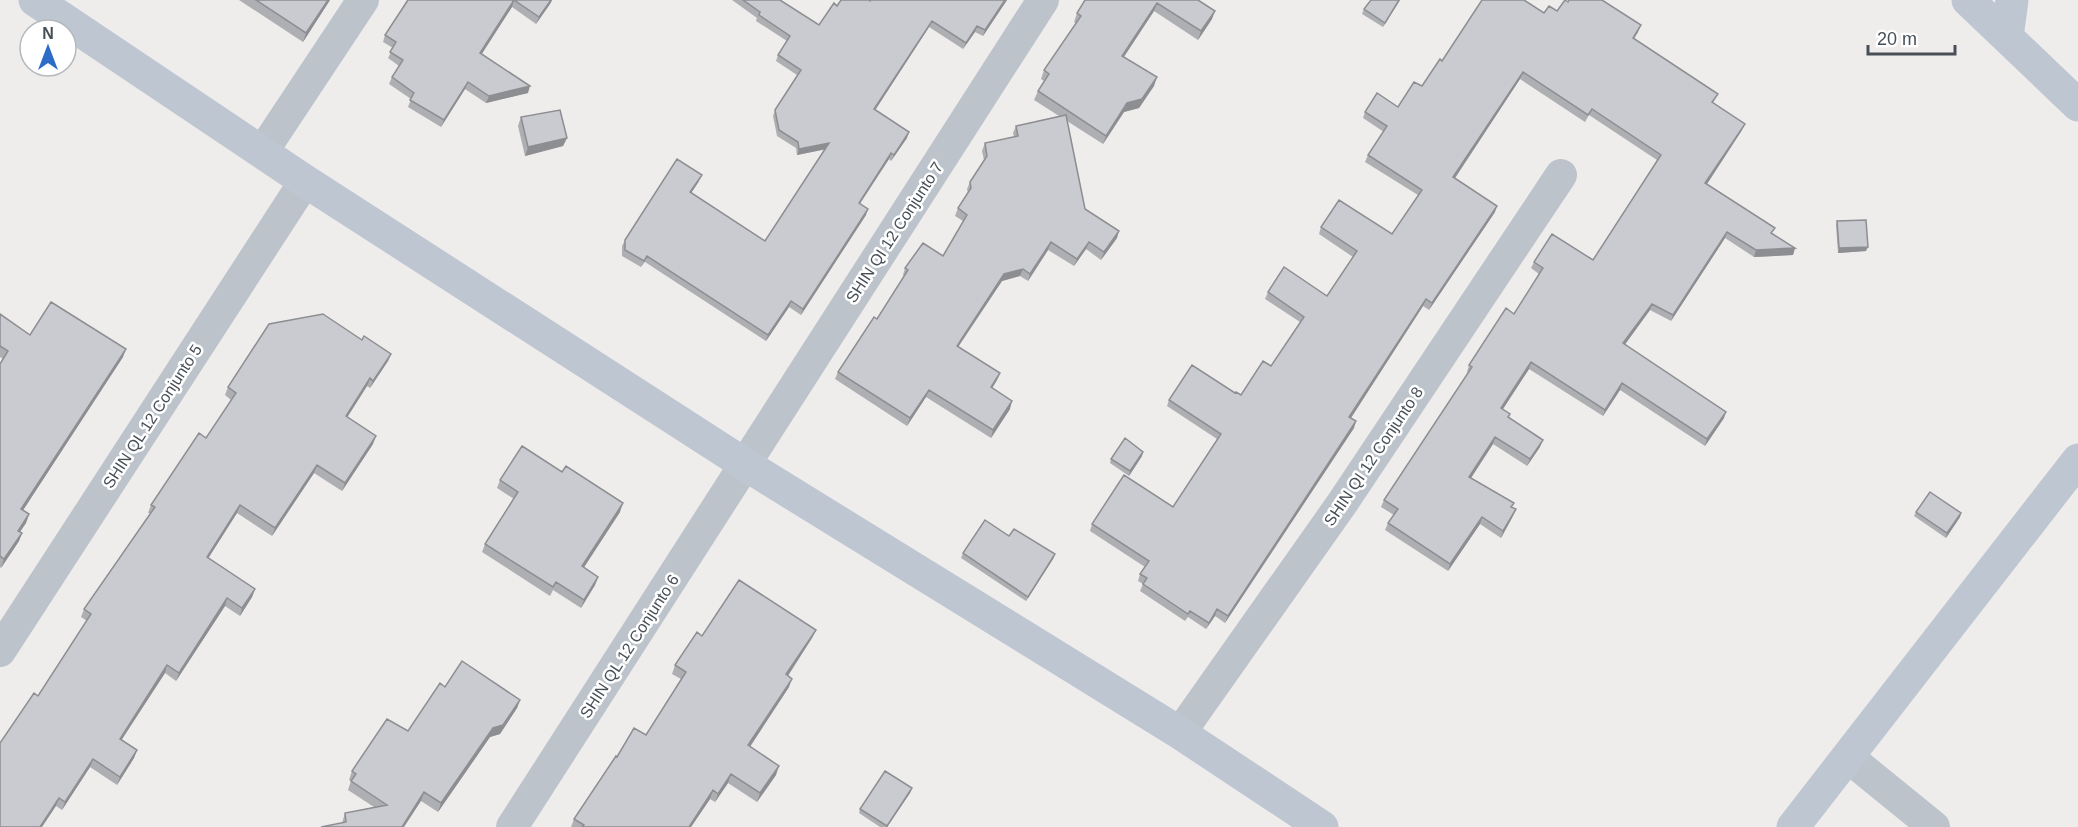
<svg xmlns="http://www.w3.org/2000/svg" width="2078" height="827" viewBox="0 0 2078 827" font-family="Arial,sans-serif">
<rect width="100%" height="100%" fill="#efecec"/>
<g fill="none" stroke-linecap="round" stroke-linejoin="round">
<!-- street -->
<path stroke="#bcc3ca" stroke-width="32" d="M263,151L363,0
M0,651L305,181
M1180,733L1343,502L1561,175
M1848,757L1934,827
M512,827L1043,0"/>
<!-- secondary -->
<path stroke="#bec7d1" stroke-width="33" d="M35,0L305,181L746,465L1180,733L1322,827
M1968,0L2078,105
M2007,37L2012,0
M1793,827L2078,460"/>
</g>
<!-- wall -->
<path fill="#aeafb3" d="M239,0H330L303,42Z
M407,0H552L550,4L536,24L512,7L481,54L528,93L486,103L465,89L441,127L408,107L411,99L389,84L392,77L399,66L388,58L393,48L383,42L385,35Z
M732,0H780L819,25L837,6L870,1L1007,0L983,36L975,32L963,49L929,27L875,110L907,138L891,161L889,159L860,204L866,215L801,315L789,307L766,341L645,262L641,267L622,256V246L625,240L699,181L691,193L765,241L825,149L797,155L796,148L777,136L773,116L775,110L797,75L776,61L778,55L787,41L756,21L757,18Z
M1085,0H1198L1212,19L1198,40L1154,11L1124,57L1154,86L1139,108L1124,112L1103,144L1067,121L1085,209L1117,238L1101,260L1086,249L1074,266L1048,250L1028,281L1020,276L1002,281L958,347L1000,373L997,380L992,388L1010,409L991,438L926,397L907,426L835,379L838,372L877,319L904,276L903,275L905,268L943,256L963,221L955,216L958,208L968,193L967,189L970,182L984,160L982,151L985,143L1014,137L1013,133L1016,126L1059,116L1034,100L1038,91L1044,81L1041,79L1044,70L1076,23L1074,22L1077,13Z
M1400,0L1383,27L1362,14L1364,9Z
M1568,2L1638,32L1634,39L1718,94L1713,103L1742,130L1707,184L1773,234L1795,248L1793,255L1754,257L1725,238L1671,321L1650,310L1625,344L1724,418L1705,446L1620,390L1603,416L1529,369L1503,409L1509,417L1540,447L1527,466L1493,444L1471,478L1514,503L1512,507L1513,516L1501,538L1480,524L1448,571L1385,530L1388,523L1394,515L1381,507L1384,500L1468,373L1467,372L1469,365L1514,314L1539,274L1531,268L1534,262L1593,260L1657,160L1589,115L1585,122L1520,79L1455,178L1495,212L1429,310L1423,306L1351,418L1354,428L1225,623L1215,616L1206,629L1188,617L1185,621L1140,591L1143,584L1138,581L1140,574L1145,567L1090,531L1092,524L1173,507L1217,439L1167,406L1169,400L1235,393L1241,395L1271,366L1300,322L1265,299L1268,292L1327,296L1353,257L1319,234L1321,227L1392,234L1418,195L1365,162L1368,155L1384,132L1363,118L1365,112L1398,107L1422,86L1442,61L1544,13L1557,11Z
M521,117L567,138L563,146L525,156L518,126Z
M1837,221L1866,251L1838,253L1836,225Z
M0,314L30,335L123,357L23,510L29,514L26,523L20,532L22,533L19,541L1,568L0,567V364L3,359L0,357Z
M362,340L391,354L388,361L370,388L367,386L347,417L373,444L342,491L314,473L272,536L237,513L208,558L255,589L252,597L240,616L225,606L176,681L165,673L121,740L137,750L134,758L117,785L90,767L62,810L56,806L87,621L81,617L84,609L150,513H148L151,505L206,438L231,400L225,395L228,387Z
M1142,456L1129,476L1110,463L1111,459Z
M500,480L620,512L584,567L598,577L595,585L581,608L553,590L550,596L482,552L485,544L514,499L497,488Z
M1916,512L1961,513L1960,517L1946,538L1914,516Z
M963,553L1055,554L1053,559L1026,601L961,558Z
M816,630L812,638L788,676L789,687L750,747L776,775L757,802L728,783L715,802L710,799L691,827H571L574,819L617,757L646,735L681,679L672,674L675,665L702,636Z
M445,687L520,700L517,708L500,734L490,737L438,812L421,801L342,823L345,813L374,807L348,790L351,781L349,780L352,771L408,731Z
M912,788L910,793L887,827H880L859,813L860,809Z"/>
<!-- shaded-wall -->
<path fill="#8d8e92" d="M328,0H330L303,42L306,33Z
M514,0L512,7L478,60L480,53Z
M551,0H552L550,4L536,24L539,17Z
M1005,0H1007L983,36L985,30Z
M1399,0H1400L1383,27L1385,23Z
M1157,3L1154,11L1119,64L1122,56Z
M1215,11L1212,19L1198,40L1201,31Z
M932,21L929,27L872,115L874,109Z
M1641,25L1638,32L1630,44L1633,38Z
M977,26L975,32L963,49L966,43Z
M1523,72L1520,79L1451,184L1453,177Z
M1157,77L1154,86L1139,108L1124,112L1103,144L1106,136L1127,103Z
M468,82L465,89L441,127L444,120Z
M530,86L528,93L486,103L489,96Z
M1745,124L1742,130L1703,190L1705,183Z
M909,132L907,138L891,161L894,155Z
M567,138L563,146L525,156L528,147Z
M829,143L827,149L797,155L799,149Z
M891,153L889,159L856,209L859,203Z
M702,175L699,181L688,198L690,192Z
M1497,206L1495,212L1429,310L1432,303Z
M868,209L866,215L801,315L803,309Z
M1119,231L1117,238L1101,260L1104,252Z
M1727,232L1725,238L1671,321L1673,315Z
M1051,242L1048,250L1028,281L1030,274Z
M1089,242L1086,249L1074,266L1077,259Z
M1868,247L1866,251L1838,253L1839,248Z
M1795,248L1793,255L1754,257L1756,250Z
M1023,269L1020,276L1002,281L954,353L957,346L1004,274Z
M1426,299L1423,306L1347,424L1349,417Z
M791,301L789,307L766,341L768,335Z
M1652,304L1650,310L1621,350L1623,343Z
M126,349L123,357L18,518L21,509Z
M391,354L388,361L370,388L373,381Z
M1531,362L1529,369L1499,415L1501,408Z
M1000,373L997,380L988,395L991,387Z
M370,378L367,386L343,424L346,416Z
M1622,383L1620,390L1603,416L1605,410Z
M929,390L926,397L907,426L910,418Z
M1012,401L1010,409L991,438L993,430Z
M1726,412L1724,418L1705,446L1707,439Z
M1356,421L1354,428L1225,623L1228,616Z
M376,436L373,444L342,491L345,483Z
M1495,437L1493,444L1467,484L1469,477Z
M1543,440L1540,447L1527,466L1530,459Z
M1143,452L1142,456L1129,476L1130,471Z
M317,465L314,473L272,536L275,528Z
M623,503L620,512L579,575L582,566Z
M240,505L237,513L204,565L207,557Z
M1516,509L1513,516L1501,538L1503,531Z
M1961,513L1960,517L1946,538L1947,533Z
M29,514L26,523L15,539L18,531Z
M1482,517L1480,524L1448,571L1450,564Z
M22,533L19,541L1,568L4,559Z
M1055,554L1053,559L1026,601L1028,597Z
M598,577L595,585L581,608L584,600Z
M255,589L252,597L240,616L242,608Z
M227,598L225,606L176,681L179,673Z
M1217,609L1215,616L1206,629L1209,623Z
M816,630L812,638L783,683L786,674Z
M167,665L165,673L117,747L120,739Z
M792,679L789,687L745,754L748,745Z
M520,700L517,708L500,734L490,737L438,812L441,803L493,728Z
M137,750L134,758L117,785L120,777Z
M93,759L90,767L62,810L65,802Z
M779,766L776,775L757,802L760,793Z
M731,774L728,783L715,802L718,794Z
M912,788L910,793L887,827H886Z
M713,790L710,799L691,827H689Z
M424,792L421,801L404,827H402Z
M59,798L56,806L42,827H40Z"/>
<!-- building -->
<path fill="#cacbd0" stroke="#8d8e92" stroke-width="1.5" d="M256,0H328L306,33Z
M408,0H551L539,17L514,0L480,53L530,86L489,96L468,82L444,120L410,100L414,93L392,77L403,60L390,52L396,42L385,35Z
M743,0H780L819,25L834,3L837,6L841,0H869L870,1L871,0H1005L985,30L977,26L966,43L932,21L874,109L909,132L894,155L891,153L859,203L868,209L803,309L791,301L768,335L647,256L644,261L625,250V240L677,159L702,175L690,192L765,241L829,143L799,149L798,142L779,130L775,110L801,70L778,55L790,36L759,15L760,12Z
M1085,0H1198L1215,11L1201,31L1157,3L1122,56L1157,77L1142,99L1127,103L1106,136L1038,91L1049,74L1044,70L1081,16L1077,13Z
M1371,0H1399L1385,23L1364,9Z
M1482,0H1524L1544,13L1549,6L1557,11L1565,0L1568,2L1569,0H1602L1641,25L1633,38L1718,94L1712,102L1745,124L1705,183L1775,228L1771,233L1795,248L1756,250L1727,232L1673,315L1652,304L1623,343L1726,412L1707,439L1622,383L1605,410L1531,362L1501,408L1510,414L1508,417L1543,440L1530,459L1495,437L1469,477L1514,503L1511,507L1516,509L1503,531L1482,517L1450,564L1388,523L1398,509L1384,500L1472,367L1469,365L1506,308L1514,314L1543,268L1534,262L1552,234L1593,260L1661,155L1592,109L1588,115L1523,72L1453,177L1497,206L1432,303L1426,299L1349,417L1356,421L1228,616L1217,609L1209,623L1190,611L1188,614L1143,584L1147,578L1140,574L1149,561L1092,524L1124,475L1173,507L1221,434L1169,400L1192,365L1235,393L1236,392L1241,395L1263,361L1271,366L1304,317L1268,292L1284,267L1327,296L1357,251L1321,227L1339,200L1392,234L1422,190L1368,155L1387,126L1365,112L1377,93L1398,107L1414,82L1422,86L1440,59L1442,61Z
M560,110L567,138L528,147L521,117Z
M1066,115L1085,209L1119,231L1104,252L1089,242L1077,259L1051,242L1030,274L1023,269L1004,274L957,346L1000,373L991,387L1012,401L993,430L929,390L910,418L838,372L874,317L877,319L908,270L905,268L923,243L943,256L967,215L958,208L971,188L970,182L987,156L985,143L1018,136L1016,126Z
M1866,220L1868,247L1839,248L1837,221Z
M51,302L126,349L21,509L29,514L18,531L22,533L4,559L0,556V364L8,351L0,346V314L30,335Z
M323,314L362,340L364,336L391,354L373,381L370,378L346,416L376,436L345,483L317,465L275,528L240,505L207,557L255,589L242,608L227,598L179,673L167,665L120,739L137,750L120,777L93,759L65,802L59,798L40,827H0V743L34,693L38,696L91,614L84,609L155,507L151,505L199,433L206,438L236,393L228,387L269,324Z
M1125,438L1143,452L1130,471L1111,459Z
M522,446L562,472L566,466L623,503L582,566L598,577L584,600L556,582L553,587L485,544L518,492L500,480Z
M1930,492L1961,513L1947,533L1916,512Z
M985,520L1009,536L1014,529L1055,554L1028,597L963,553Z
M739,580L816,630L786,674L792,679L748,745L779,766L760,793L731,774L718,794L713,790L689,827H582L584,825L574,819L616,756L617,757L634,728L646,735L686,672L675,665L697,632L702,636Z
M462,661L520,700L503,725L493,728L441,803L424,792L402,827H321L346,822L345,813L387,805L351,781L356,774L352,771L387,719L408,731L440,683L445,687Z
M885,771L912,788L887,826L860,809Z"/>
<g text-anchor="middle" stroke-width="5" stroke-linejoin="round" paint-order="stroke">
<!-- street labels -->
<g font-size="16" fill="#474f57" stroke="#fff">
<text transform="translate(894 232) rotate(-57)" y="6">SHIN QI 12 Conjunto 7</text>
<text transform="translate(152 416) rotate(-57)" y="6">SHIN QL 12 Conjunto 5</text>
<text transform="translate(1373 456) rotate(-56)" y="6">SHIN QI 12 Conjunto 8</text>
<text transform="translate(629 646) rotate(-57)" y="6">SHIN QL 12 Conjunto 6</text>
</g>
</g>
<!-- north arrow -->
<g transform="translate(48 48)"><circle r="28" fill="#ffffff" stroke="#b5b9bc" stroke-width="1.5"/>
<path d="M0-4.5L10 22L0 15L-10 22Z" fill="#2d6dc8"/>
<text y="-9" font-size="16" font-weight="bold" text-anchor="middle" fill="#474f57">N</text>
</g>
<!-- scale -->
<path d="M1868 45v9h87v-9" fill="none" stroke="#474f57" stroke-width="3"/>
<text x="1877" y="45" font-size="18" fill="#474f57" stroke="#ffffff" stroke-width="4.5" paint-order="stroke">20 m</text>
</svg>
